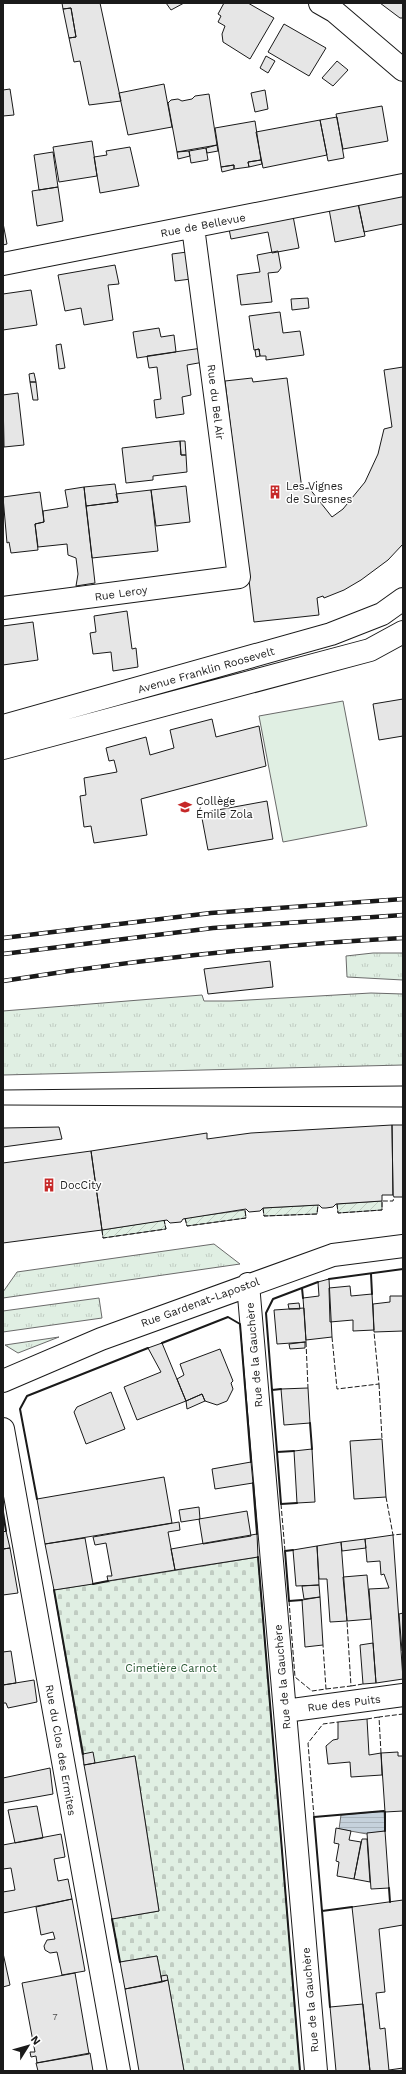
<svg xmlns="http://www.w3.org/2000/svg" width="406" height="2074" viewBox="0 0 406 2074" font-family="'Work Sans',sans-serif">
<defs>
<pattern id="grass-tufts" width="24" height="20" patternUnits="userSpaceOnUse"><rect width="24" height="20" fill="#e0efe3"/><path d="M3 7l-1-3M5 7V3M7 7l1-3M15 17l-1-3M17 17v-4M19 17l1-3" fill="none" stroke="#c0ccc2"/></pattern>
<pattern id="cemetery-stones" width="16" height="16" patternUnits="userSpaceOnUse"><rect width="16" height="16" fill="#e0efe3"/><path d="M2 7V4a2 2 0 0 1 4 0v3zM10 15v-3a2 2 0 0 1 4 0v3z" fill="#c0ccc2"/></pattern>
<pattern id="garden-furrows" width="10" height="10" patternUnits="userSpaceOnUse"><rect width="10" height="10" fill="#e0efe3"/><path d="M-1 1l2-2M0 10L10 0M9 11l2-2" fill="none" stroke="#c0ccc2"/></pattern>
<pattern id="water-rules" width="6" height="5" patternUnits="userSpaceOnUse"><rect width="6" height="5" fill="#c6d2dc"/><path d="M0 2.5h6" fill="none" stroke="#aab4bc"/></pattern>
</defs>
<rect width="100%" height="100%" fill="#fff"/>
<!-- grass -->
<path fill="url(#grass-tufts)" stroke="#6a6a6a" d="M373,953H403V980L347,977L346,956Z
M371,993L403,994V1065L3,1075V1011L202,995L204,1001H231Z
M214,1244L240,1264L3,1298V1292L17,1272Z
M99,1298L102,1318L3,1332V1311Z
M59,1337L18,1353L5,1345Z"/>
<!-- cemetery -->
<path fill="url(#cemetery-stones)" stroke="#6a6a6a" d="M258,1557L300,2071H184L168,1981L162,1982L157,1956L120,1962L112,1919L159,1911L135,1756L84,1765L54,1590Z"/>
<!-- garden -->
<path fill="url(#garden-furrows)" stroke="#6a6a6a" d="M382,1201V1210L338,1213L337,1204Z
M318,1205L317,1214L264,1216L263,1208Z
M245,1210L246,1218L187,1226L185,1218Z
M164,1220L166,1229L103,1238L102,1230Z"/>
<!-- pitch -->
<path fill="#e0efe3" stroke="#6a6a6a" d="M343,701L367,826L283,842L259,716Z"/>
<!-- water -->
<path fill="url(#water-rules)" stroke="#6a6a6a" d="M384,1811L385,1831L367,1834L339,1829L341,1815Z"/>
<!-- building -->
<path fill="#e6e6e6" stroke="#1a1a1a" d="M62,3H100L121,101L89,105L80,61L74,62L69,38L76,37L71,8L63,9Z
M166,3H184L171,10Z
M224,3H248L274,18L250,59L223,42L222,34L225,26L218,22L221,16L218,14Z
M380,3H403V18H400Z
M71,8L76,37L69,38L63,9Z
M284,24L326,48L309,76L268,52Z
M266,56L275,61L268,73L260,68Z
M337,61L348,70L333,86L322,78Z
M164,84L172,127L128,135L119,93Z
M10,89L14,115L3,116V90Z
M265,90L268,109L255,112L251,93Z
M209,94L217,145L177,152L168,103L171,100L178,99L182,101L192,99L195,96Z
M382,106L388,141L343,149L336,114Z
M337,117L344,158L328,161L320,120Z
M320,120L327,155L263,168L256,132Z
M255,121L261,160L248,162L249,167L234,169V165L221,167L215,128Z
M92,141L97,176L59,182L53,147Z
M217,145L218,151L207,153L206,148Z
M130,147L139,186L100,193L94,157L107,155L106,151Z
M206,148L208,160L191,163L189,151Z
M189,151L190,156L178,159L177,152Z
M53,152L58,187L39,190L34,155Z
M261,160L262,164L249,167L248,162Z
M234,165V169L222,172L221,167Z
M58,187L63,221L37,226L32,191Z
M403,194V224L364,232L358,203Z
M358,203L365,236L335,242L329,209Z
M293,216L299,248L272,253L268,232L231,239L229,229Z
M3,223L7,244L3,245Z
M278,251L281,268L278,272L268,273L272,302L241,305L237,275L260,272L257,255Z
M187,252L191,279L175,281L172,254Z
M115,265L119,284L108,285L113,320L84,325L81,308L65,311L58,275Z
M31,290L37,325L3,330V294Z
M308,298L309,308L292,310L291,299Z
M280,312L283,333L300,331L304,355L266,360V356H260L259,349L254,350L249,316Z
M159,328L161,337L174,335L176,352L137,358L133,332Z
M61,344L65,368L59,369L56,345Z
M202,348L204,362L187,365L191,395L182,397L184,414L156,418L154,400L161,399L157,367L149,368L147,356Z
M259,349L260,356L256,357L255,350Z
M403,367V544L388,560L361,580L344,590L324,598L323,596L317,598L319,615L254,622L225,381L252,378L253,382L287,378L302,489L309,488L332,517L343,509L365,482L378,454L384,429L392,427L384,370Z
M34,373L36,382H30L29,374Z
M30,382H36L38,400H33Z
M18,393L24,445L4,447L3,395Z
M180,441H185L186,455H181Z
M180,441L181,455H186L187,472L153,476V480L126,483L122,448Z
M115,484L118,502L86,506L84,487Z
M186,486L190,522L156,526L151,490Z
M84,487L95,583L76,586L78,574L76,558L68,555L67,544L38,547L35,524L44,522L43,511L68,507L65,490Z
M151,490L158,551L92,558L86,506L118,502L116,494Z
M40,492L44,522L35,524L38,550L11,553L9,542L7,543L3,497Z
M127,611L132,649L136,648L138,667L113,671L111,652L93,654L90,633L96,632L94,616Z
M33,622L38,660L3,665V626Z
M403,699V736L379,740L373,704Z
M212,719L216,737L259,726L266,766L141,799L147,835L94,843L91,826L84,827L80,796L86,795L84,778L117,772L114,760L109,761L106,748L146,737L150,755L174,748L170,730Z
M267,801L273,839L208,850L201,813Z
M270,961L273,987L208,994L204,969Z
M392,1125H403V1197H394L393,1195Z
M392,1125L393,1195H382V1201L336,1204L333,1207L326,1208H322L319,1205L263,1208L260,1211L249,1212L246,1209L183,1219L181,1222L170,1223L167,1220L102,1230L91,1151L207,1133V1139L251,1133Z
M59,1127L62,1139L3,1147V1128Z
M91,1151L102,1230L3,1243V1163Z
M329,1279L332,1337L306,1340L303,1298L319,1296L318,1282Z
M350,1286L351,1296L372,1294L374,1330L353,1331V1320L330,1322L329,1288Z
M390,1296H403V1331L374,1332L373,1304L390,1302Z
M299,1303L300,1309H289L288,1304Z
M304,1308L306,1342L277,1344L274,1310Z
M305,1342V1348L290,1349L289,1344Z
M162,1343L186,1401L137,1420L124,1387L161,1372L148,1348Z
M220,1349L233,1381L231,1383L233,1389L227,1401L217,1405L205,1401L202,1394L186,1401L177,1379L184,1375L180,1364Z
M308,1388L310,1423L284,1425L281,1389Z
M111,1392L125,1429L86,1444L74,1412L77,1407Z
M202,1394L205,1401L187,1409L186,1401Z
M382,1439L386,1497L354,1499L350,1441Z
M312,1449L315,1502L297,1503L294,1451Z
M251,1462L253,1483L215,1489L212,1469Z
M164,1477L172,1523L45,1544L37,1499Z
M199,1507L200,1519L181,1522L179,1510Z
M247,1511L251,1536L203,1544L199,1519Z
M179,1522L180,1530L168,1532L175,1570L108,1581L107,1576H112L106,1543L95,1545L93,1537Z
M6,1531L10,1548L3,1549V1532Z
M257,1534L258,1557L175,1570L171,1549Z
M393,1535L403,1679L376,1683L369,1589L389,1588L384,1574L381,1575L380,1561L367,1562L365,1539Z
M85,1538L93,1584L54,1590L45,1544Z
M365,1539L366,1548L342,1551L341,1542Z
M341,1542L347,1621L330,1622L327,1579H319L317,1546Z
M317,1546L319,1585L296,1586L293,1550Z
M10,1548L18,1593L3,1595V1549Z
M367,1575L371,1619L347,1621L343,1577Z
M319,1585L320,1597L304,1599L302,1586Z
M320,1597L323,1645L305,1647L302,1600Z
M403,1613V1651H402L399,1614Z
M373,1643L376,1683L363,1684L360,1645Z
M11,1651L16,1683L3,1685V1652Z
M34,1680L37,1702L8,1708L6,1703H3V1685Z
M367,1719L369,1755L381,1753L382,1775L351,1777L350,1762L328,1764L326,1746L333,1740L338,1739V1722Z
M93,1752L95,1763L84,1765L83,1754Z
M398,1752V1756H403V1811L385,1812L381,1753Z
M135,1756L159,1911L112,1919L84,1765Z
M50,1768L53,1794L3,1803V1778Z
M37,1806L43,1838L15,1843L8,1810Z
M336,1828L351,1831L349,1840L361,1842L354,1879L337,1876L339,1862L336,1861L339,1844L334,1843Z
M385,1831L389,1888L371,1889L367,1833Z
M61,1834L65,1857L54,1859L58,1881L68,1879L72,1899L3,1913V1892L15,1890L11,1868L3,1869V1845Z
M362,1839H367L370,1882L354,1879Z
M72,1899L85,1971L62,1975L57,1952L50,1953L45,1950L44,1946L47,1940L55,1939L53,1932L41,1935L36,1907Z
M403,1900V1925L379,1929L385,1992L376,1993L380,2029L385,2028L389,2071H370L352,1907Z
M3,1953L10,1985L3,1987Z
M157,1956L162,1982L125,1989L120,1962Z
M75,1973L89,2054L37,2063L36,2056L31,2057L30,2052H35L22,1983Z
M167,1975L168,1980L162,1982L161,1976Z
M168,1980L184,2071H139L125,1989Z
M363,2004L370,2071H336L330,2007Z
M90,2053L93,2071H38L36,2063Z
M403,2068V2071H389V2070Z"/>
<g fill="none" stroke-linecap="round" stroke-linejoin="round">
<!-- street casing -->
<g stroke="#1a1a1a" stroke-width="24">
<path id="street" d="M320,3L334,11L403,70
M3,264L403,185
M3,608L239,577L193,227
M248,1284L316,2071
M3,1381L101,1339L333,1255L403,1246
M3,1429L119,2071
M285,1711L403,1695"/>
</g>
<!-- primary casing -->
<g stroke="#1a1a1a" stroke-width="24">
<path id="primary" d="M3,726L331,634L382,614L403,599
M3,748L370,650L403,632"/>
</g>
<!-- street -->
<use href="#street" stroke="#fff" stroke-width="22"/>
<!-- primary -->
<use href="#primary" stroke="#fff" stroke-width="22"/>
<!-- tram -->
<path stroke="#1a1a1a" stroke-width="1" d="M3,1090L403,1086
M3,1105L403,1107"/>
<!-- rail casing -->
<g stroke="#1a1a1a" stroke-width="4.5">
<path id="rail" d="M3,938L211,913L403,899
M3,954L213,928L403,915
M3,981C136,960 269,945 403,938"/>
</g>
<!-- rail -->
<use href="#rail" stroke="#fff" stroke-width="3" stroke-dasharray="9" stroke-linecap="butt"/>
<!-- fence -->
<path stroke="#1a1a1a" stroke-width="1" stroke-dasharray="5 2" stroke-linecap="butt" d="M337,1204L338,1213L382,1210V1201H393L394,1197
M263,1208L264,1216L317,1214L318,1205
M185,1218L187,1226L246,1218L245,1210
M102,1230L103,1238L166,1229L164,1220
M332,1337L337,1389L379,1384L374,1332
M306,1342L308,1388
M379,1384L382,1439
M386,1497L393,1535L403,1534
M281,1504L285,1551
M289,1601L295,1677L312,1691L326,1689L323,1645
M351,1686L363,1684
M326,1689L351,1686L347,1621
M367,1719L379,1717
M381,1753L379,1717L403,1714
M314,1817L308,1743L323,1724L338,1722"/>
<!-- wall -->
<path stroke="#1a1a1a" stroke-width="2" d="M371,1274L372,1294
M329,1279L403,1269
M303,1298L302,1288L318,1282
M162,1343L228,1317L240,1324L251,1462
M281,1389L272,1390L266,1313L273,1299L302,1288
M272,1390L277,1452
M310,1423L312,1449
M294,1451L277,1452L281,1504L297,1503
M253,1483L257,1534
M37,1499L20,1409L27,1396L148,1348
M3,1512L6,1531
M293,1550L285,1551L289,1601L302,1600
M258,1557L300,2071
M93,1584L108,1581
M54,1590L83,1754
M385,1812V1831
M389,1888L390,1902
M352,1907L322,1911L314,1817L384,1811
M322,1911L330,2007
M112,1919L120,1962"/>
</g>
<!-- icons -->
<defs>
<g id="building-bare" transform="scale(1.08)"><path d="M-4-6H4V6H1V3H-1V6H-4ZM-2.5-4.3h1.7v1.8h-1.7ZM.8-4.3h1.7v1.8H.8ZM-2.5-1h1.7V.8h-1.7ZM.8-1h1.7V.8H.8Z" fill="#c62828" stroke="#fff" stroke-width="2.5" paint-order="stroke"/></g>
<g id="school-bare" transform="scale(1.08)"><path d="M0-5L7-2L0 1L-7-2ZM-4 1L0 2.5L4 1V4Q0 6-4 4Z" fill="#c62828" stroke="#fff" stroke-width="2.5" paint-order="stroke"/></g>
</defs>
<g fill-rule="evenodd">
<use href="#building-bare" x="275" y="492"/>
<use href="#school-bare" x="185" y="807"/>
<use href="#building-bare" x="49" y="1185"/>
</g>
<g text-anchor="middle" stroke-width="3" stroke-linejoin="round" paint-order="stroke">
<!-- number labels -->
<g font-size="9" fill="#4d4d4d">
<text x="55" y="2020">7</text>
</g>
<!-- street labels -->
<g font-size="11" fill="#1a1a1a" stroke="#fff">
<text transform="translate(203 225) rotate(-11)" y="4">Rue de Bellevue</text>
<text transform="translate(216 402) rotate(83)" y="4">Rue du Bel Air</text>
<text transform="translate(121 593) rotate(-8)" y="4">Rue Leroy</text>
<text transform="translate(206 670) rotate(-16)" y="4">Avenue Franklin Roosevelt</text>
<text transform="translate(200 1302) rotate(-20)" y="4">Rue Gardenat-Lapostol</text>
<text transform="translate(254 1355) rotate(-95)" y="4">Rue de la Gauchère</text>
<text transform="translate(282 1677) rotate(-95)" y="4">Rue de la Gauchère</text>
<text transform="translate(344 1703) rotate(-7)" y="4">Rue des Puits</text>
<text transform="translate(61 1750) rotate(80)" y="4">Rue du Clos des Ermites</text>
<text transform="translate(310 2000) rotate(-95)" y="4">Rue de la Gauchère</text>
</g>
<!-- poi labels -->
<g font-size="11" fill="#1a1a1a" stroke="#fff" text-anchor="start">
<text x="286" y="490">Les Vignes<tspan x="286" dy="13">de Suresnes</tspan></text>
<text x="196" y="805">Collège<tspan x="196" dy="13">Émile Zola</tspan></text>
<text x="60" y="1189">DocCity</text>
</g>
<!-- park labels -->
<g font-size="11" fill="#2b5a34" stroke="#fff">
<text x="171" y="1672">Cimetière Carnot</text>
</g>
</g>
<!-- border -->
<rect width="406" height="2074" fill="none" stroke="#1a1a1a" stroke-width="8"/>
<!-- north arrow -->
<g transform="translate(28 2046) rotate(53)" stroke="#ffffff" stroke-width="3" paint-order="stroke">
<path d="M0-3L7 15L0 10L-7 15Z" fill="#1a1a1a"/>
<text y="-6" font-size="11" font-weight="bold" text-anchor="middle" fill="#1a1a1a">N</text>
</g>
</svg>
